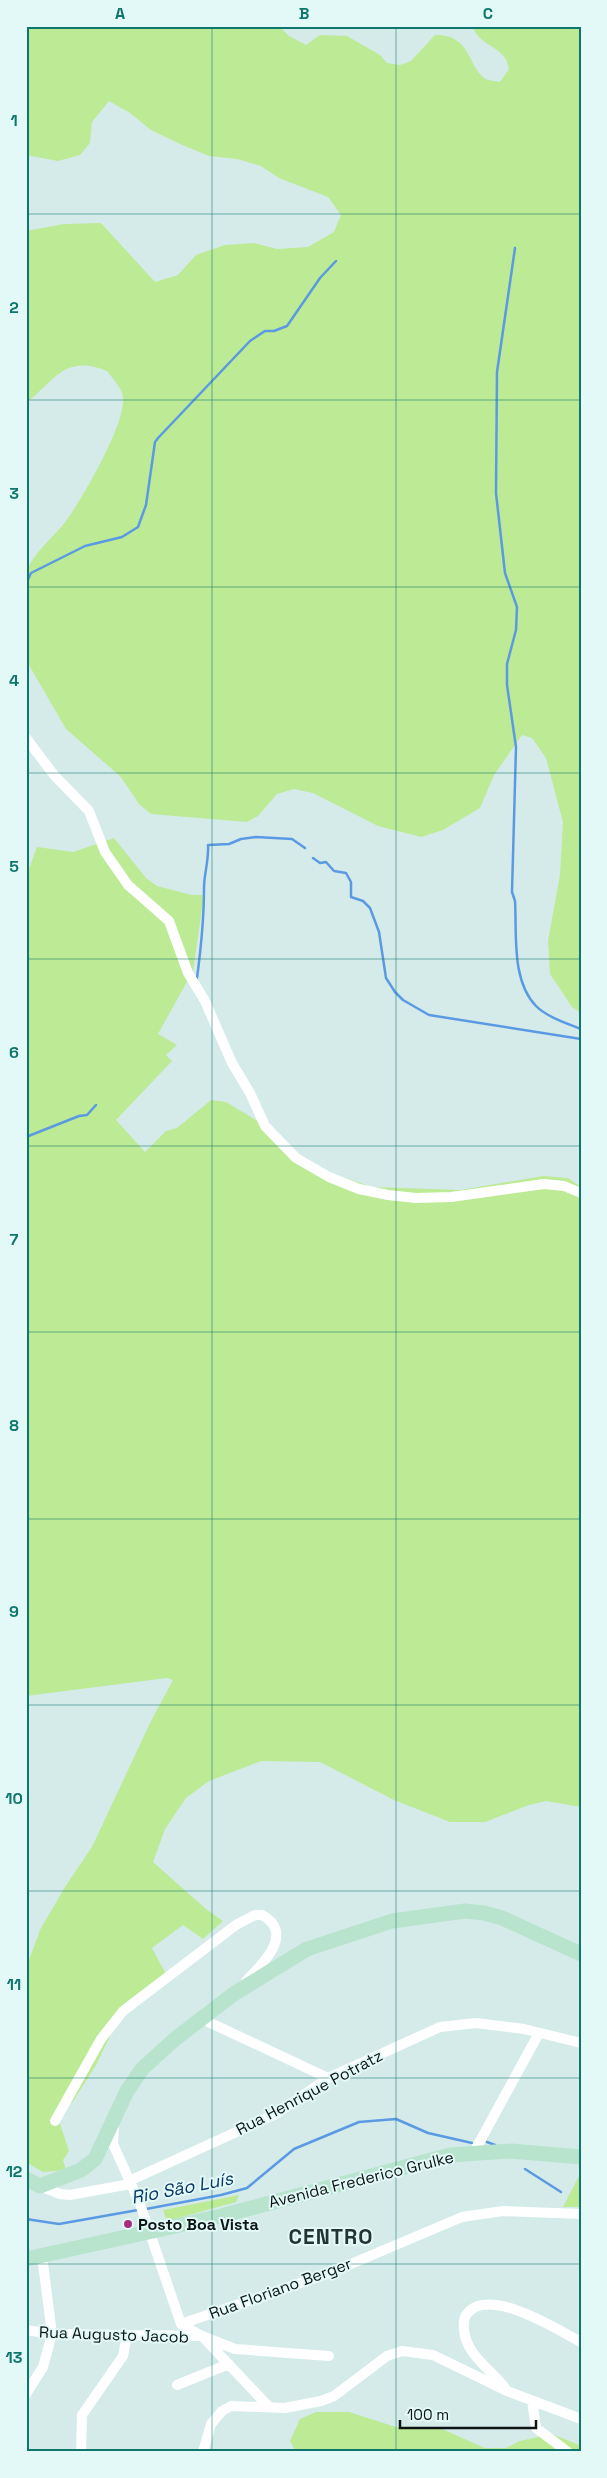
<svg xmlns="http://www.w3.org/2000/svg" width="607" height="2478" viewBox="0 0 607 2478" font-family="'Space Grotesk',sans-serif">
<rect width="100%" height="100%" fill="#d5ebea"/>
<!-- green -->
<path fill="#bcea95" d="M26,26H279L289,36L306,45L320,35L347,36L380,55L387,63L400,65L411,61L435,35C473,34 467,70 488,80C492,81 497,81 500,82L509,69C508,66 507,60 505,58C495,44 480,45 472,26H581V1013L572,1007L550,974L548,941L560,875L563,822L546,758L532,738L522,735L494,775L480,808L443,830L421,837L378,826L313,793L294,789L277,794L258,816L247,822L151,814L139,804L121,777L66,729L26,660V572C35,551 53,538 66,521C82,499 127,422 123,396C121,387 112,378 107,371C64,354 56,380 26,403V231L64,224L101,223L155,282L178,275L196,255L225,245L254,243L277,249L308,247L334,232L341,215L328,197L279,178L261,166L237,159L209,156L180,144L151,130L130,113L109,101L92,122L90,143L80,155L58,161L26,155Z
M114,838L146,878L157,886L192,895H204L193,971L158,1034L177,1045L166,1055L172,1061L116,1120L145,1152L166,1131L177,1128L211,1100L226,1102L256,1120L294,1154L328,1172L372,1187L460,1190L543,1176L568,1178L581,1187V1807L546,1801L529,1805L485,1822H450L394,1800L320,1762L261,1761L209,1781L186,1798L165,1829L153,1862L206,1909L223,1921L203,1939L183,1925L152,1948L167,1976L118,2020L96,2065L72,2103L58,2105L57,2115L69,2151L63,2160L66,2170L43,2172L26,2162V1969L29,1960L40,1930L65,1887L92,1847L150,1723L173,1680L167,1678L26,1696V877L37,847L73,852Z
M581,2172V2207H563Z
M239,2195L236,2202L167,2221L163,2210Z
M316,2412H349L396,2427L442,2429L485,2448H506L520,2441L552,2434L579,2445L581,2452H296L290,2441L300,2419Z"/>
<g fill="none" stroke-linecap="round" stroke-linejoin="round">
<!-- stream -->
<path stroke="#5b9ae3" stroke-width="2.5" d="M515,248L497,372L496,493L505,573L517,607L516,630L507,664V685L516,747L512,892L515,901C517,933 511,980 536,1006C547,1017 566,1023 581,1029
M26,584L31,573L85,546L122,537L138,527L146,505L155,442L158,438L250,341L265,331H274L287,326L320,278L336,261
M313,858L320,863L326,862L334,871L346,873L351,882V897L363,901L370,908L379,932L386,978L395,992L403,1000L429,1015L581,1039
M197,978C201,948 204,918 204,888C204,874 209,860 208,845L229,844L241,839L256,837L292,839L305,848
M26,1137L79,1116L87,1115L96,1105
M487,2142L495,2145
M525,2169L561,2192
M146,2209L221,2195L247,2188L294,2149L359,2122L396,2119L428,2133L472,2143
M26,2219L59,2224L138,2210"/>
<!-- street -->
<path stroke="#fff" stroke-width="10" d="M26,738L54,775L89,811L105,852L128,885L169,921L188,973L205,1001L232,1063L250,1093L265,1126L296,1158L329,1177L359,1189L388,1195L416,1198L451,1197L544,1184L564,1186L581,1193
M202,2019L328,2078
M55,2121L101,2039L123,2011L236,1925L255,1915H262C295,1933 263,1964 246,1981
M114,2124L113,2144L140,2204L181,2324L202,2336L268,2406
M474,2152L539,2033
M129,2181L276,2114L328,2078L440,2027L476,2023L524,2029L581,2043
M40,2186L60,2194L70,2195L130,2184
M181,2324L332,2272L462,2217L503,2211L581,2214
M26,2330L52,2334L202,2336L235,2349L329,2356
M177,2385L229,2364
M505,2388C495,2374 478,2363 470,2348C465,2340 461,2324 466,2315C487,2284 558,2330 581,2342
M26,2394L43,2367L52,2334L42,2256
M532,2401L536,2428L568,2452
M81,2452L82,2415L123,2356L127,2335
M203,2452L211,2424L222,2411L231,2406L285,2408L321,2401L334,2396L387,2356L402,2351L433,2355L507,2391L581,2419"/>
<!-- primary -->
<path stroke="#b8e4ce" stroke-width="15" d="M26,2179L40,2186L81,2170L95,2159L127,2091L142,2069L175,2039L235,1993L307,1949L392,1921L465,1911L484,1913L502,1918L581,1954
M26,2259L221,2216L450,2155L511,2151L581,2157"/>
</g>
<!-- grid -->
<path fill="none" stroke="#0f766e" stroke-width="1" stroke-opacity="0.55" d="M212,26V2452M396,26V2452M26,214H581M26,400H581M26,587H581M26,773H581M26,959H581M26,1146H581M26,1332H581M26,1519H581M26,1705H581M26,1891H581M26,2078H581M26,2264H581"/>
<!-- markers -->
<circle fill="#a92d7e" stroke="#e2f9f7" stroke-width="2" cx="128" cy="2224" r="5"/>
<g text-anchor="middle" stroke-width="4" stroke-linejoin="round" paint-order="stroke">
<!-- street labels -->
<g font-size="16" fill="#0c1414" stroke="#e2f9f7">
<text transform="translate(309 2092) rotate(-28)" y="6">Rua Henrique Potratz</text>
<text transform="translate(361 2179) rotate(-14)" y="6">Avenida Frederico Grulke</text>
<text transform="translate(280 2288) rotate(-20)" y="6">Rua Floriano Berger</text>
<text transform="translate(114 2334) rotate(2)" y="6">Rua Augusto Jacob</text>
</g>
<!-- poi labels -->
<g font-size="16" font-weight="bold" fill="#0c1414" stroke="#e2f9f7" text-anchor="start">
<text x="138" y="2230">Posto Boa Vista</text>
</g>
<!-- water labels -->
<g font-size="18" font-style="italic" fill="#093665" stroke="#e2f9f7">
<text transform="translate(182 2188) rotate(-11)" y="6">Rio São Luís</text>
</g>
<!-- district labels -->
<g font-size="21" font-weight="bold" letter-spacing="1" fill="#223433" stroke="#e2f9f7">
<text x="331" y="2244">CENTRO</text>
</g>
</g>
<!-- border -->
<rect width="607" height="2478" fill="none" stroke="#e2f9f7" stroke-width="55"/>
<!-- scale -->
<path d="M400 2420v8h136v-8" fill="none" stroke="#0c1414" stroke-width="2.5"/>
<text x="407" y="2420" font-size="15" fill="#0c1414" stroke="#e2f9f7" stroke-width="4" paint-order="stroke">100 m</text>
<rect x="28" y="28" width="552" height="2422" fill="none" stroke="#0f766e" stroke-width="2"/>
<g font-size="16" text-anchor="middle" font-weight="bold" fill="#0f766e">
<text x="120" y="19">A</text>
<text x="304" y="19">B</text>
<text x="488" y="19">C</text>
<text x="14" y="126">1</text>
<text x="14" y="313">2</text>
<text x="14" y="499">3</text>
<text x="14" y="686">4</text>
<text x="14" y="872">5</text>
<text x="14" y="1058">6</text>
<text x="14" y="1245">7</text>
<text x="14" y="1431">8</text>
<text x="14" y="1617">9</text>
<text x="14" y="1804">10</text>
<text x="14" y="1990">11</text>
<text x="14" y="2177">12</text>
<text x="14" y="2363">13</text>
</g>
</svg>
